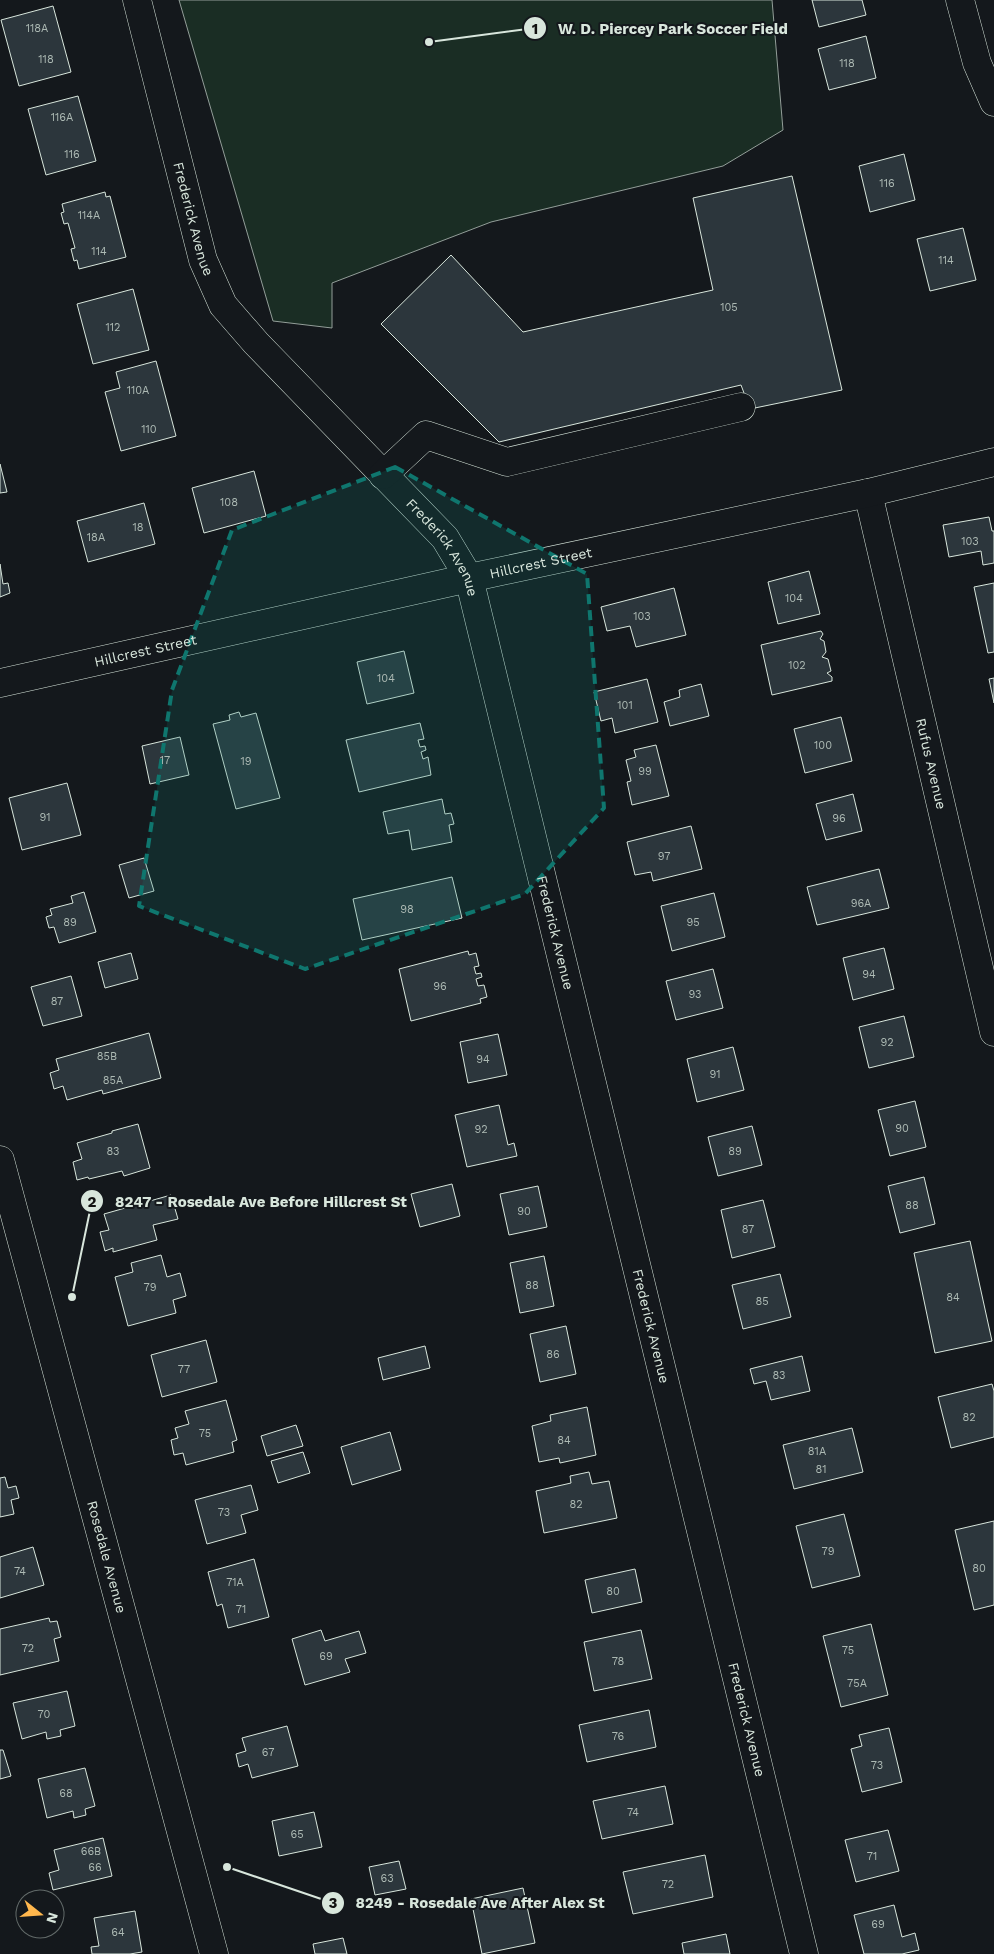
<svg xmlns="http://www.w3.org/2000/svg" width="994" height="1954" viewBox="0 0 994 1954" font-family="'Work Sans',sans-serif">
<rect width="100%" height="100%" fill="#14181c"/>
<!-- green -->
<path fill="#1a2d24" stroke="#939e99" d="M179,0H772L783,130L723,166L491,222L332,283V328L273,321Z"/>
<!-- building -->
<path fill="#2c363c" stroke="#d8e6dc" d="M812,0H862L866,15L819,27Z
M53,6L71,72L19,86L1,20Z
M866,36L876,78L829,90L818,49Z
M78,96L96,161L46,175L28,109Z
M904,154L915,200L870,212L859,166Z
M792,176L842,390L750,409L741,385L499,442L381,324L451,255L523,332L713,290L693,198Z
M105,192L106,197L110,196L126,257L79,269L77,260L74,261L71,249L75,248L68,223L64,224L61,213L64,212L62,204Z
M963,228L976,280L930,291L917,239Z
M133,289L149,350L93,364L77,304Z
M156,361L176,436L121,451L105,392L120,388L116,372Z
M0,464L7,492L0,493Z
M254,471L266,516L204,533L192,488Z
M144,503L155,544L88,562L77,521Z
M989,517L992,531H994V563L983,565L981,551L949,557L943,525Z
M0,564L3,584L8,583L10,593L0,597Z
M809,571L820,614L778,624L768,582Z
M994,583V652L988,653L974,587Z
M674,588L686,635L636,647L630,626L607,631L601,607Z
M821,631L823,634L820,639L824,641L826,652L822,657L828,659L831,671L827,673L832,677V681L772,695L761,645Z
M404,651L414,693L367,704L357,662Z
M994,678V703L989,679Z
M647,679L658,722L615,733L612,718L601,721L594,692Z
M701,684L709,716L670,726L664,702L680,697L679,690Z
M239,712L241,717L256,713L280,798L236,809L213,724L230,720L229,715Z
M841,717L852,761L805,773L794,729Z
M420,723L424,739L418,740L420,747L425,746L426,750L421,752L423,759L428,757L431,775L359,792L346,740Z
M180,737L189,775L150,784L142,746Z
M656,745L669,796L632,805L627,782L631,781L626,760L636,757L634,750Z
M67,783L81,835L22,850L9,798Z
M853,794L862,831L826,840L816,804Z
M442,799L445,814L451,813L454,824L449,825L452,842L412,850L409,830L388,834L383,812Z
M691,826L702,869L653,881L651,872L635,875L627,842Z
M144,858L154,891L129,898L119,865Z
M879,869L889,908L817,925L807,887Z
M452,877L462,918L362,940L353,899Z
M84,892L96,932L59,943L54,927L49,928L46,917L52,915L50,909L73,903L71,896Z
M714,893L725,937L672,951L661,906Z
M884,948L894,989L853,1000L843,958Z
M468,951L469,955L476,953L479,966L474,967L476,974L481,973L482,977L476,979L478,986L484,985L487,997L480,999L481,1003L411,1021L399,969Z
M131,953L138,979L105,988L98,962Z
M713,969L723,1008L676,1020L666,981Z
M71,976L82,1016L43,1026L31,987Z
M904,1016L914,1057L869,1068L859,1027Z
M149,1033L161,1078L103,1094L102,1090L67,1100L63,1086L54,1089L50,1073L59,1070L56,1059Z
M498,1034L507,1075L468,1083L460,1042Z
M733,1047L744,1090L697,1102L687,1059Z
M915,1101L926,1147L890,1156L878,1110Z
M499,1105L508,1145L514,1143L517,1156L467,1167L455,1115Z
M138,1124L150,1168L124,1176L122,1171L89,1179L88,1177L77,1180L73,1162L82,1159L77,1143L112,1133V1131Z
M752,1126L762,1165L718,1176L708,1137Z
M924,1177L935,1224L900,1233L888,1186Z
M452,1184L460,1216L420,1227L411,1194Z
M538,1186L547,1227L509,1235L500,1194Z
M171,1195L178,1219L153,1225L157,1240L113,1252V1248L105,1251L100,1232L109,1230L104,1214Z
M763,1200L775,1247L732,1258L721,1210Z
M970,1241L992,1341L935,1353L914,1253Z
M161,1255L167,1277L180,1273L186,1296L173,1300L176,1313L128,1326L115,1277L133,1272L131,1263Z
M544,1256L554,1306L520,1313L510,1263Z
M780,1274L791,1317L743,1329L732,1285Z
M566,1326L576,1374L540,1382L530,1334Z
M206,1340L217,1382L162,1397L151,1355Z
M425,1346L430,1368L383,1380L378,1358Z
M802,1356L810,1391L771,1400L766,1381L754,1384L750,1369Z
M992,1384L994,1391V1437L951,1448L938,1397Z
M226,1400L237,1440L232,1442L234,1452L186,1465L183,1453L174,1455L171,1440L178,1438L175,1428L189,1424L185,1411Z
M587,1407L596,1455L560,1463L559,1458L539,1462L532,1426L551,1421L550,1415Z
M296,1425L303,1446L267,1456L261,1436Z
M852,1428L863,1472L794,1489L783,1445Z
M390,1432L401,1470L352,1485L341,1447Z
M303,1452L310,1473L278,1483L271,1461Z
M589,1472L592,1484L609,1481L617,1518L544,1533L536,1491L571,1483L570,1476Z
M5,1477L8,1488L16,1486L19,1498L11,1500L14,1514L0,1517V1478Z
M251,1485L258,1510L241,1515L246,1533L207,1544L195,1500Z
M844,1514L860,1576L812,1588L796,1526Z
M994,1521V1605L974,1610L955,1530Z
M33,1547L44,1585L0,1598V1557Z
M254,1559L269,1617L228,1628L222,1604L217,1606L208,1572Z
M635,1569L642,1602L592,1613L585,1580Z
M49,1618L50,1622L57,1621L61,1637L54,1639L59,1661L0,1675V1629Z
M871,1624L888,1695L841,1707L823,1636Z
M321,1630L325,1641L359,1631L366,1653L345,1659L350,1672L305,1685L292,1639Z
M641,1630L652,1679L594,1691L584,1642Z
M67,1691L75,1726L60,1730L61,1736L47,1739L46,1732L22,1739L13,1703Z
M649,1710L656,1747L587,1762L579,1725Z
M287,1726L298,1766L252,1778L248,1764L239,1767L236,1754L246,1751L242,1738Z
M889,1728L902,1782L862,1792L851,1749L862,1746L859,1735Z
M0,1750H3L11,1776L0,1779Z
M85,1768L95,1806L85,1809L86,1815L74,1818L73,1811L47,1818L38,1779Z
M665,1786L673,1824L602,1839L593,1801Z
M314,1812L322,1847L279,1856L272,1821Z
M888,1830L899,1871L856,1882L845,1840Z
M103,1838L112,1876L53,1890L49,1873L59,1870L54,1850Z
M705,1855L713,1897L633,1914L623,1872Z
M399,1861L406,1889L375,1895L369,1867Z
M523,1888L535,1943L482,1954L471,1899Z
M894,1905L902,1937L915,1933L919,1950L902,1954H864L854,1915Z
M135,1911L142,1952L130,1954H92L91,1947L99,1946L94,1918Z
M726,1934L730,1954H684L682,1943Z
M343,1938L347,1954H315L313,1944Z"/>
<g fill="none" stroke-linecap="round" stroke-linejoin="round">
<!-- minor casing -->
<g stroke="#d8e6dc" stroke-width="29">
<g id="minor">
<path id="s1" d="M137,0L203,260L223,305L256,343L445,538L469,578L804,1954"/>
<path d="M960,0L977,63L994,102"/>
<path d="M383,475L426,435L507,462L741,407"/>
<path id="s2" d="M868,493L994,1032"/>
<path id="s3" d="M0,683L469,578L868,493L994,462"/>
<path id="s4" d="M0,1160L214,1954"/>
</g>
</g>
<!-- minor -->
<use href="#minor" stroke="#14181c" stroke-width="28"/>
</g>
<!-- marked area -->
<path fill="#0f766e" fill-opacity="0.2" stroke="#0f766e" stroke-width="4" stroke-dasharray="10 6" stroke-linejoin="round" d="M395,467L587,574L604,808L525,894L305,969L139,906L172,690L232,530Z"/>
<g text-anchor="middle" stroke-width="4" stroke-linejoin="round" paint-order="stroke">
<!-- number labels -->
<g font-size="11" fill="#adbab4">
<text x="37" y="32">118A</text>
<text x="46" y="63">118</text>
<text x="847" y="67">118</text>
<text x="62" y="121">116A</text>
<text x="72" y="158">116</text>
<text x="887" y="187">116</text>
<text x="89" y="219">114A</text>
<text x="99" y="255">114</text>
<text x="946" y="264">114</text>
<text x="729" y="311">105</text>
<text x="113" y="331">112</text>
<text x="138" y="394">110A</text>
<text x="149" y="433">110</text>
<text x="229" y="506">108</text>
<text x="138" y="531">18</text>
<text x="96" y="541">18A</text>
<text x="970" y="545">103</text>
<text x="794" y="602">104</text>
<text x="642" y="620">103</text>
<text x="797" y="669">102</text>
<text x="386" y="682">104</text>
<text x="625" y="709">101</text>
<text x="823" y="749">100</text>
<text x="165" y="764">17</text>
<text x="246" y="765">19</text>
<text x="645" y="775">99</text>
<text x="45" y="821">91</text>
<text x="839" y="822">96</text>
<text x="664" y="860">97</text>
<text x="861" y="907">96A</text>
<text x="407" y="913">98</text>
<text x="70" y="926">89</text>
<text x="693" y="926">95</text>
<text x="869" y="978">94</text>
<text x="440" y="990">96</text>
<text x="695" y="998">93</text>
<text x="57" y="1005">87</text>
<text x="887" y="1046">92</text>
<text x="107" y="1060">85B</text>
<text x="483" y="1063">94</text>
<text x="715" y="1078">91</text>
<text x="113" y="1084">85A</text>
<text x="902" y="1132">90</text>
<text x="481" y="1133">92</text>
<text x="113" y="1155">83</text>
<text x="735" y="1155">89</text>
<text x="912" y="1209">88</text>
<text x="524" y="1215">90</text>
<text x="748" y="1233">87</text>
<text x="532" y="1289">88</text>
<text x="150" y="1291">79</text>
<text x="953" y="1301">84</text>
<text x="762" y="1305">85</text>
<text x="553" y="1358">86</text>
<text x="184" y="1373">77</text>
<text x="779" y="1379">83</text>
<text x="969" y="1421">82</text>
<text x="205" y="1437">75</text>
<text x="564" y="1444">84</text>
<text x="817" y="1455">81A</text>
<text x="821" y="1473">81</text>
<text x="576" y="1508">82</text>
<text x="224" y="1516">73</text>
<text x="828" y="1555">79</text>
<text x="979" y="1572">80</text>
<text x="20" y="1575">74</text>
<text x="235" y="1586">71A</text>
<text x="613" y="1595">80</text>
<text x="241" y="1613">71</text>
<text x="28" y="1652">72</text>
<text x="848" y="1654">75</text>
<text x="326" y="1660">69</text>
<text x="618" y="1665">78</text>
<text x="857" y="1687">75A</text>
<text x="44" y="1718">70</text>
<text x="618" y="1740">76</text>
<text x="268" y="1756">67</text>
<text x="877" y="1769">73</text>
<text x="66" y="1797">68</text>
<text x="633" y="1816">74</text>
<text x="297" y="1838">65</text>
<text x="91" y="1855">66B</text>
<text x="872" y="1860">71</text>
<text x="95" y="1871">66</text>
<text x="387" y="1882">63</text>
<text x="668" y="1888">72</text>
<text x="878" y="1928">69</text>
<text x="118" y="1936">64</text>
</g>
<!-- street labels -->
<g font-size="14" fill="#d8e6dc" stroke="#14181c">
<text dy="5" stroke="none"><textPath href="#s1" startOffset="226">Frederick Avenue</textPath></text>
<text dy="5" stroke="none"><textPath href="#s1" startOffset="646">Frederick Avenue</textPath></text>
<text dy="5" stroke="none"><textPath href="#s3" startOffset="554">Hillcrest Street</textPath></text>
<text dy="5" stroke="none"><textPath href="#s3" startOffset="149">Hillcrest Street</textPath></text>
<text dy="5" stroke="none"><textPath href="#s2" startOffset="278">Rufus Avenue</textPath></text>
<text dy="5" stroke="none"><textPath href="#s1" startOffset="1051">Frederick Avenue</textPath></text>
<text dy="5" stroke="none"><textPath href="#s1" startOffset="1456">Frederick Avenue</textPath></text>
<text dy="5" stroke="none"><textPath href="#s4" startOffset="411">Rosedale Avenue</textPath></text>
<text dy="5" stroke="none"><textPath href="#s1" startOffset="1861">Frederick Avenue</textPath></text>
</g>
</g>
<!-- callouts -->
<path fill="none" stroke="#d8e6dc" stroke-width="2" d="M429 42L535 28M72 1297L92 1201M227 1867L333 1903"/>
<g fill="#d8e6dc" stroke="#14181c" stroke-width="2">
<circle cx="429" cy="42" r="5"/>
<circle cx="72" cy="1297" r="5"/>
<circle cx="227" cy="1867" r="5"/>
<circle cx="535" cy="28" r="12"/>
<circle cx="92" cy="1201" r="12"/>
<circle cx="333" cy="1903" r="12"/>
</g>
<g font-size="15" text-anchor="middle" font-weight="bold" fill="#111">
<text x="535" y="34">1</text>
<text x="92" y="1207">2</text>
<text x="333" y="1908">3</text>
</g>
<g font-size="15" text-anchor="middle" font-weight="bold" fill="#d8e6dc" stroke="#14181c" stroke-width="4" stroke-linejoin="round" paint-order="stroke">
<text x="673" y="34">W. D. Piercey Park Soccer Field</text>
<text x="261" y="1207">8247 - Rosedale Ave Before Hillcrest St</text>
<text x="480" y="1908">8249 - Rosedale Ave After Alex St</text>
</g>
<!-- north arrow -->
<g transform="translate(40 1914) rotate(107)"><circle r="24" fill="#14181c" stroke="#626a69"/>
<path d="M0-4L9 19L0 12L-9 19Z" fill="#ffb74d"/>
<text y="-8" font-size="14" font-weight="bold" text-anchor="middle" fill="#d8e6dc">N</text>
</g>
</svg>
